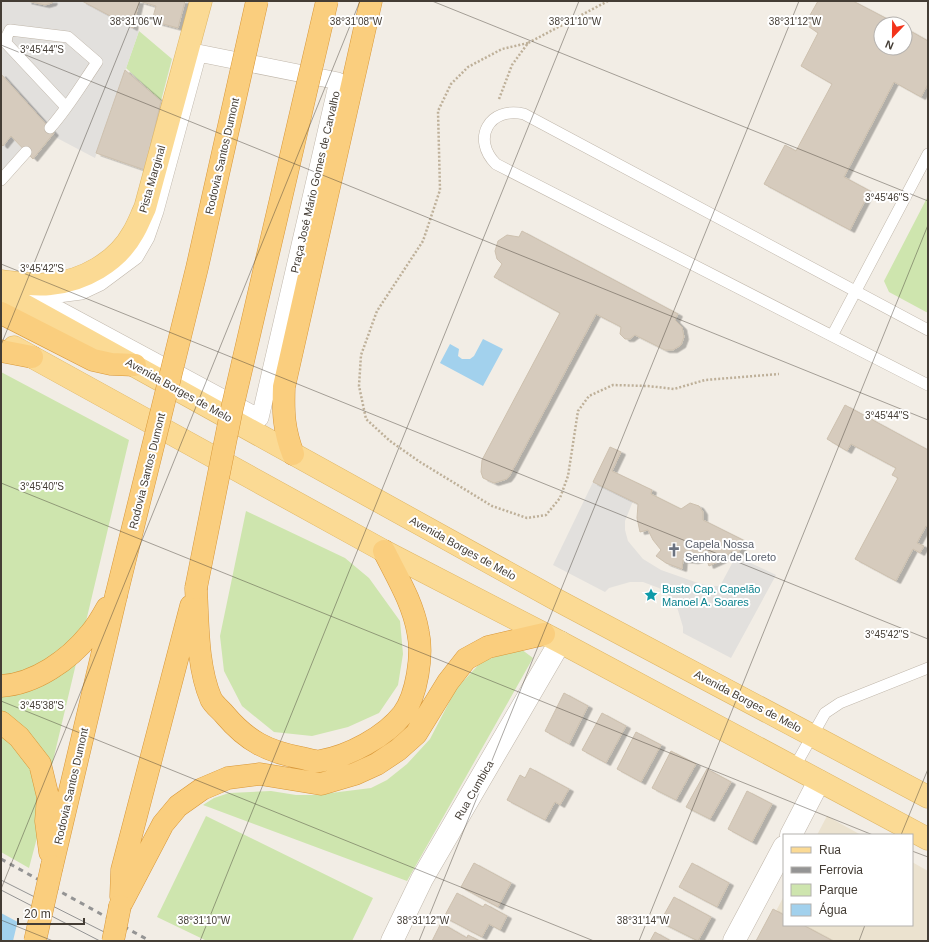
<svg xmlns="http://www.w3.org/2000/svg" width="929" height="942" viewBox="0 0 929 942" font-family="Arial,sans-serif">
<defs>
<filter id="shadow"><feDropShadow dx="4.5" dy="2.5" stdDeviation="0" flood-color="#0004"/></filter>
</defs>
<rect width="100%" height="100%" fill="#f2ede5"/>
<!-- education -->
<path fill="#ebe2cf" d="M827,816L861,835H817Z
M912,862L928,871V941H760L784,896V925H912Z"/>
<!-- green -->
<path fill="#cee5ae" d="M139,31L172,59L161,101L126,68Z
M928,196V313L889,292L884,281Z
M1,372L129,440L52,765L38,834L29,868L1,852Z
M246,511L345,558L369,578L400,621L403,654L398,685L379,713L348,727L312,736L274,732L242,706L224,671L220,636Z
M521,649L533,658L407,881L203,805L214,798L229,793L271,791L296,795H315L371,788L387,780L407,764L430,739L456,689L482,661Z
M206,816L373,898L352,941H207L157,917Z"/>
<!-- parking -->
<path fill="#e2e0dd" d="M1,1H27L45,5L52,3L53,1H82L139,31L95,158L57,138L1,74Z
M11,136L23,149L1,172V144L3,146Z
M593,482L633,501L625,521V530L628,541L643,559L661,570L701,584L712,586H720L736,556L776,575L731,658L683,633V627L677,607L669,596L659,588L643,582H630L609,588L605,592L553,565Z"/>
<!-- water -->
<path fill="#a2d1ed" d="M483,339L503,349L483,386L440,363L450,344L459,349L458,356L462,359H470L474,356Z
M1,913L53,941H1Z"/>
<!-- pier -->
<path fill="#f2ede5" d="M18,920L54,939L55,941H13Z"/>
<!-- building -->
<path fill="#d6cbbd" stroke="#cdc0ae" filter="url(#shadow)" d="M27,1H53L52,3L45,5Z
M82,1H185L178,28L152,21L156,6L139,1L133,28Z
M818,1H853L897,24H881V48H905V28L928,41V84L921,97L894,82L844,177L870,191L850,230L764,184L785,145L796,151L832,84L801,66L818,33L805,24Z
M125,70L161,101L145,170L96,153Z
M1,74L54,133L33,159L11,136L3,146L1,144Z
M522,231L678,314L675,320L682,327L684,337L681,345L673,350H665L635,335L630,339H625L620,334L621,327L596,314L510,475L507,479L494,483L483,478L481,472L482,460L560,313L494,277L502,264L497,259L495,251L498,241L507,235L519,237Z
M845,405L928,450V527L926,526L917,543L924,546L920,553L913,549L896,581L855,559L898,478L892,475L896,468L851,444L847,451L827,439Z
M610,447L621,452L612,471L652,490L651,494L681,509L690,503L699,506L703,512V520L745,541L738,554L732,551L722,560L709,566L706,558L694,561L683,560L682,569L666,563L656,556L661,550L653,540L648,530L640,532L637,518L638,504L593,482Z
M564,693L588,706L569,744L545,731Z
M602,713L626,726L606,763L582,750Z
M636,732L661,745L641,782L617,769Z
M671,751L696,764L676,800L652,788Z
M530,768L569,789L560,805L555,802L545,820L507,800L520,775L525,778Z
M707,769L731,782L710,819L686,807Z
M747,791L772,804L752,842L728,829Z
M474,863L511,883L498,907L461,887Z
M692,863L729,883L717,907L679,887Z
M457,893L483,907L485,904L507,916L500,930L489,924L482,937L444,917Z
M674,897L711,917L698,941L660,922Z
M773,909L784,915V925H803L833,941H756Z
M441,923L467,938L468,935L480,941H432Z
M655,932L671,941H650Z"/>
<g fill="none" stroke-linecap="round" stroke-linejoin="round">
<!-- service casing -->
<g stroke="#c0b7ab" stroke-width="12">
<path id="service" d="M50,128C68,108 82,84 97,62L68,37L10,30L7,36L6,43L66,107
M1,180L26,152
M928,330L524,114C489,106 471,139 496,164L928,385
M833,334L928,154
M794,768L825,713L840,703L928,668"/>
</g>
<!-- pedestrian casing -->
<g stroke="#c0b7ab" stroke-width="18">
<path id="pedestrian" d="M198,53L338,81L260,418L35,297L81,291L100,282L135,256L146,237L155,211Z"/>
</g>
<!-- minor casing -->
<g stroke="#c0b7ab" stroke-width="23">
<path id="minor" d="M791,835L819,781
M392,941L422,879L560,642
M734,941L784,847"/>
</g>
<!-- primary casing -->
<g stroke="#dfb665" stroke-width="23">
<path id="primary" d="M1,281C17,283 34,286 50,284C83,281 117,262 133,233C138,225 141,216 145,208L201,1
M1,292L557,600L928,797
M14,347L384,551L560,642L928,839"/>
</g>
<!-- trunk casing -->
<g stroke="#d89738" stroke-width="23">
<path id="trunk" d="M1,313L93,360L111,364L135,365
M1,351L32,357
M293,454C284,430 283,414 284,387L371,1
M196,588C198,623 197,667 211,699C214,705 221,710 225,715C247,741 268,752 302,758C307,759 315,762 320,761C349,756 385,737 403,714C417,695 423,655 418,632C413,603 397,577 384,551
M1,686C35,684 69,660 90,634C97,626 102,617 107,608
M1,722L19,737L40,764L48,797L46,821L50,852
M52,866L116,596
M121,897L122,870L191,606
M120,906L163,824L178,806L202,789L228,778L260,774L321,784L355,774L377,764L398,750L416,734L448,682L466,659L488,647L544,634"/>
</g>
<!-- path -->
<path stroke="#beb099" stroke-width="2.5" stroke-dasharray="2 2" stroke-linecap="butt" d="M528,43L502,49L468,67L451,84L438,111L440,190L423,241L377,311L361,355L359,386L366,419L390,441L420,462L492,506L527,518L546,515L560,498L568,476L578,411L589,396L613,385L648,386L674,389L705,380L779,374
M499,99L512,65L528,43L608,1"/>
<!-- service -->
<use href="#service" stroke="#fff" stroke-width="11"/>
<!-- pedestrian -->
<use href="#pedestrian" stroke="#fff" stroke-width="17"/>
<!-- minor -->
<use href="#minor" stroke="#fff" stroke-width="22"/>
<!-- primary -->
<use href="#primary" stroke="#fbda94" stroke-width="22"/>
<!-- trunk -->
<use href="#trunk" stroke="#face7e" stroke-width="22"/>
<!-- tram -->
<path stroke="#949494" stroke-width="1" d="M1,880L122,941
M1,890L100,941"/>
<!-- rail -->
<path stroke="#949494" stroke-width="3" stroke-dasharray="5 5" stroke-linecap="butt" d="M1,859L150,941"/>
<!-- trunk-bridge casing -->
<g stroke="#d89738" stroke-width="23" stroke-linecap="butt">
<path id="trunk-bridge" d="M196,588L231,413L327,1
M116,596L197,268L257,1
M35,941L52,866
M113,941L120,906"/>
</g>
<!-- trunk-bridge -->
<use href="#trunk-bridge" stroke="#face7e" stroke-width="22"/>
</g>
<!-- ticks -->
<path fill="none" stroke="#443d35" stroke-width="1" stroke-opacity="0.45" d="M432,1L928,201M1,45L928,420M1,264L928,639M1,345L140,1M1,483L873,835M1,701L594,941M901,835L928,769M912,851L928,857M1,889L360,1M1,920L53,941M200,941L579,1M419,941L799,1M639,941L928,225M859,941L865,925"/>
<!-- icons -->
<defs>
<g id="church-bare" transform="scale(1.08)"><path d="M-1.2-6h2.4v3.5h3.3v2.4h-3.3V6h-2.4V-.1h-3.3v-2.4h3.3Z" fill="#6b7280" stroke="#fff" stroke-width="2.5" paint-order="stroke"/></g>
<g id="sight-bare" transform="scale(1.08)"><path d="M0-6L1.8-2.2L6-1.7L2.9 1.2L3.7 5.4L0 3.3L-3.7 5.4L-2.9 1.2L-6-1.7L-1.8-2.2Z" fill="#0f9aa8" stroke="#fff" stroke-width="2.5" paint-order="stroke"/></g>
</defs>
<g fill-rule="evenodd">
<use href="#church-bare" x="674" y="550"/>
<use href="#sight-bare" x="651" y="595"/>
</g>
<g text-anchor="middle" stroke-width="4" stroke-linejoin="round" paint-order="stroke">
<!-- street labels -->
<g font-size="11" fill="#443d35" stroke="#fff">
<text transform="translate(222 156) rotate(-77)" y="4">Rodovia Santos Dumont</text>
<text transform="translate(152 179) rotate(-74)" y="4">Pista Marginal</text>
<text transform="translate(315 182) rotate(-77)" y="4">Praça José Mário Gomes de Carvalho</text>
<text transform="translate(179 390) rotate(29)" y="4">Avenida Borges de Melo</text>
<text transform="translate(147 471) rotate(-76)" y="4">Rodovia Santos Dumont</text>
<text transform="translate(463 548) rotate(29)" y="4">Avenida Borges de Melo</text>
<text transform="translate(748 701) rotate(28)" y="4">Avenida Borges de Melo</text>
<text transform="translate(71 786) rotate(-77)" y="4">Rodovia Santos Dumont</text>
<text transform="translate(474 790) rotate(-60)" y="4">Rua Cumbica</text>
</g>
<!-- worship labels -->
<g font-size="11" fill="#5b616d" stroke="#fff" text-anchor="start">
<text x="685" y="548">Capela Nossa<tspan x="685" dy="13">Senhora de Loreto</tspan></text>
</g>
<!-- culture labels -->
<g font-size="11" fill="#0d838f" stroke="#fff" text-anchor="start">
<text x="662" y="593">Busto Cap. Capelão<tspan x="662" dy="13">Manoel A. Soares</tspan></text>
</g>
</g>
<g font-size="10" text-anchor="middle" fill="#443d35" stroke="#fff" stroke-width="4" stroke-linejoin="round" paint-order="stroke">
<text x="575" y="25">38°31'10"W</text>
<text x="795" y="25">38°31'12"W</text>
<text x="136" y="25">38°31'06"W</text>
<text x="356" y="25">38°31'08"W</text>
<text x="42" y="53">3°45'44"S</text>
<text x="887" y="201">3°45'46"S</text>
<text x="42" y="272">3°45'42"S</text>
<text x="887" y="419">3°45'44"S</text>
<text x="42" y="490">3°45'40"S</text>
<text x="887" y="638">3°45'42"S</text>
<text x="42" y="709">3°45'38"S</text>
<text x="204" y="924">38°31'10"W</text>
<text x="423" y="924">38°31'12"W</text>
<text x="643" y="924">38°31'14"W</text>
</g>
<!-- border -->
<rect width="929" height="942" fill="none" stroke="#443d35" stroke-width="4"/>
<!-- legend -->
<rect x="783" y="834" width="130" height="92" fill="#ffffff" stroke="#b4b1ae"/>
<rect x="791" y="847" width="20" height="6" fill="#fbda94" stroke="#b4b1ae"/>
<text x="819" y="854" font-size="12" fill="#443d35">Rua</text>
<rect x="791" y="867" width="20" height="6" fill="#949494" stroke="#b4b1ae"/>
<text x="819" y="874" font-size="12" fill="#443d35">Ferrovia</text>
<rect x="791" y="884" width="20" height="12" fill="#cee5ae" stroke="#b4b1ae"/>
<text x="819" y="894" font-size="12" fill="#443d35">Parque</text>
<rect x="791" y="904" width="20" height="12" fill="#a2d1ed" stroke="#b4b1ae"/>
<text x="819" y="914" font-size="12" fill="#443d35">Água</text>
<!-- north arrow -->
<g transform="translate(893 36) rotate(202)"><circle r="19" fill="#ffffff" stroke="#b4b1ae"/>
<path d="M0-3L7 15L0 10L-7 15Z" fill="#f3331a"/>
<text y="-6" font-size="11" font-weight="bold" text-anchor="middle" fill="#443d35">N</text>
</g>
<!-- scale -->
<path d="M18 918v6h66v-6" fill="none" stroke="#443d35" stroke-width="2"/>
<text x="24" y="918" font-size="12" fill="#443d35" stroke="#ffffff" stroke-width="3" paint-order="stroke">20 m</text>
</svg>
